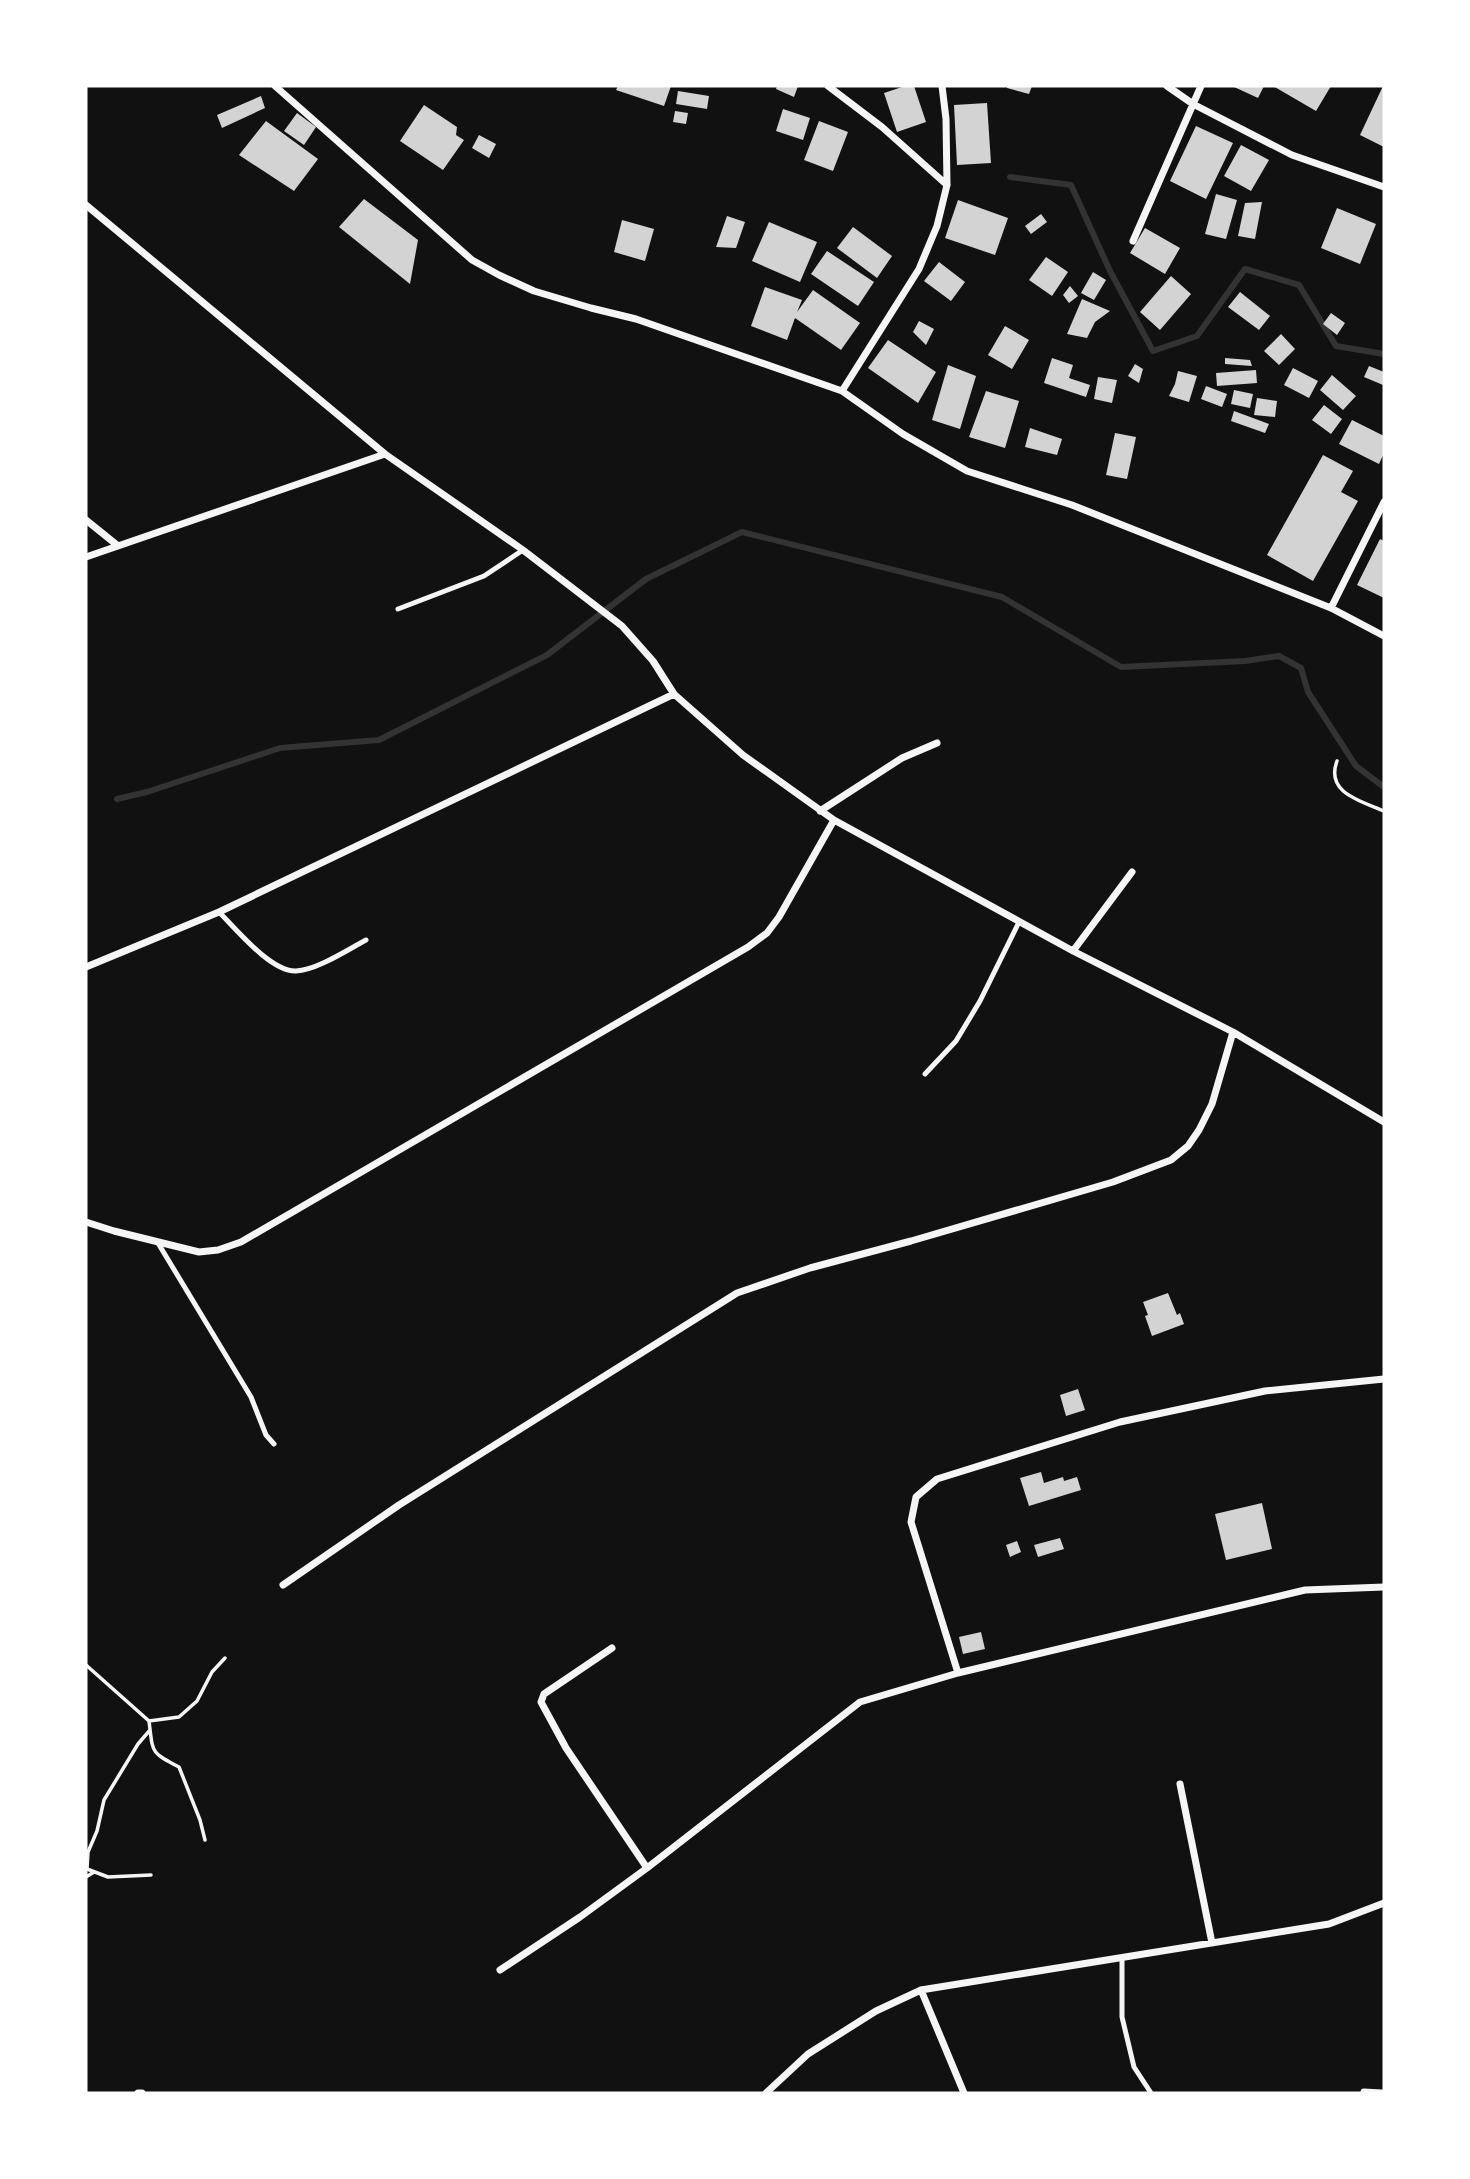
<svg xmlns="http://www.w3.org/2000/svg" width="1470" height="2179" viewBox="0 0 1470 2179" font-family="Quicksand,sans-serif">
<rect width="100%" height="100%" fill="#111"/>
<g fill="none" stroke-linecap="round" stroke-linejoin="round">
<!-- stream -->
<path stroke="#333" stroke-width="6" d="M1010,177L1071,185L1110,271L1153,351L1197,336L1245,269L1299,285L1336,346L1384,354
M117,799L147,792L280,748L379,740L547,655L646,579L742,532L1002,597L1121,667L1245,661L1279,656L1301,668L1308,692L1356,766L1384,787"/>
</g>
<!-- building -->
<path fill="#d3d3d3" d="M618,86H671L664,106L616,90Z
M777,86H798L794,97L776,89Z
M905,86H914L926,122L897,132L884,93Z
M1007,86H1032L1029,94L1007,88Z
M1232,86H1264L1258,98Z
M1273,86H1331L1316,111Z
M1383,86H1384V147L1360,135Z
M678,91L709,96L707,109L676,104Z
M261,96L265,108L222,128L217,115Z
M987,103L991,163L957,165L954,105Z
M424,105L457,127L456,135L464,140L443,170L400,141Z
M783,109L810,118L803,140L776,131Z
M675,111L688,113L686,124L673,122Z
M297,113L316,127L304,145L284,131Z
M266,121L318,159L294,191L239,155Z
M819,121L848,132L833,171L804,160Z
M1196,126L1233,143L1206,199L1170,181Z
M479,135L496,144L489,158L472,148Z
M1241,145L1269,160L1251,191L1224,176Z
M1216,194L1237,200L1226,239L1205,234Z
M364,199L418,240L410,284L339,227Z
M958,200L1008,218L995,255L945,238Z
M1262,202L1255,239L1238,236L1245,203Z
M1337,208L1376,224L1360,264L1321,248Z
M1041,214L1047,222L1031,234L1025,226Z
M727,216L745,222L736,248L716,247Z
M622,220L654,229L645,261L614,252Z
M769,222L817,242L800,282L752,261Z
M853,227L892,256L877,278L837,248Z
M1145,228L1180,248L1165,274L1130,253Z
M827,251L874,282L858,306L811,274Z
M1046,257L1068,272L1052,296L1029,280Z
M939,262L965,282L951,301L924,281Z
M1093,272L1106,280L1094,300L1081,293Z
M1171,276L1191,294L1160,330L1140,312Z
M1070,286L1078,296L1069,303L1063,295Z
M765,287L802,300L797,312L813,290L860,323L841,350L795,318L787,340L751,326Z
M1240,292L1270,316L1259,330L1228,307Z
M1082,299L1110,311L1095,322L1087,338L1067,334Z
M1331,313L1345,323L1337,335L1323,324Z
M919,321L934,329L926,345L913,332Z
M1005,326L1029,340L1012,369L988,355Z
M1281,334L1295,349L1279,365L1264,351Z
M888,340L936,372L918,403L868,368Z
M1052,358L1073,365L1069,378L1090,385L1086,397L1044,383Z
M1225,358L1250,360L1252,366L1225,364Z
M1135,364L1143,369L1139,383L1128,376Z
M948,365L976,376L960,429L932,420Z
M1369,366L1384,372L1383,385L1364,377Z
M1293,368L1318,381L1309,398L1284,385Z
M1256,370L1257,383L1217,386L1216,373Z
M1178,371L1197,376L1189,402L1169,396L1175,384Z
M1332,375L1356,396L1343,410L1320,390Z
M1098,377L1117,380L1112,403L1094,399Z
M1206,386L1227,394L1222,407L1201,399Z
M1234,390L1253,394L1250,408L1231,404Z
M986,391L1019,401L1005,448L969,437Z
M1257,398L1277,401L1275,417L1254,415Z
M1324,405L1342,419L1331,434L1312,420Z
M1234,411L1269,424L1265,433L1231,421Z
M1352,420L1384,436V453L1379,464L1339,444Z
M1030,428L1062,439L1057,455L1025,447Z
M1115,433L1136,437L1127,479L1106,475Z
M1323,455L1353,471L1341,492L1358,501L1313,581L1267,555Z
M1380,539L1384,541V598L1357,585Z
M1168,1293L1177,1315L1180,1313L1184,1324L1152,1336L1145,1316L1148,1315L1143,1302Z
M1078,1389L1085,1410L1066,1416L1060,1395Z
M1041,1472L1044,1483L1063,1477L1064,1481L1077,1477L1081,1490L1029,1506L1020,1478Z
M1262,1503L1272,1549L1226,1560L1215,1514Z
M1060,1538L1064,1549L1038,1557L1034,1545Z
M1017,1541L1021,1552L1010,1557L1006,1545Z
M981,1632L985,1649L963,1654L959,1637Z"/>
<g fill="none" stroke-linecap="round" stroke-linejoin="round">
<!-- path -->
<path stroke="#f5f5f5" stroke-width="3.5" d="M1337,761C1325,793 1361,801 1384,811
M86,1665L149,1721L179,1717L197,1701L212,1672L225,1658
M149,1721C153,1753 150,1752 179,1767L200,1820L205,1840
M150,1730L138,1744L104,1800L97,1831L88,1852L87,1869L108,1877L151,1875
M86,1877L94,1872"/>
<!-- service -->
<path stroke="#f5f5f5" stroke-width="5" d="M398,609L484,576L523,550
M219,912C236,929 271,972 296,971C317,970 347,950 366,940
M925,1074L956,1041L980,1001L1019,922
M158,1243L251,1397L266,1435L274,1444
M1122,1958V2017L1134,2067L1151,2093"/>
<!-- minor -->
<path stroke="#f5f5f5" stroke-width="7" d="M275,86L472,260L499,275L534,291L591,308L636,319L842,391L903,434L967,471L1072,505L1331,608L1384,636
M828,86L882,127L947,185
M1167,86L1193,104L1292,155L1384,187
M86,205L385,454L523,550L622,626L653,661L674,694L743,755L834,820L1073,951L1233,1032L1384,1122
M1133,241L1201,86
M842,391L919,269L937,226L947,185L946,119L942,86
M86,520L117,545
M86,557L385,454
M1331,608L1384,502
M820,811L902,758L937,743
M1073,951L1132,872
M86,967L219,912L674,694
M86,1222L114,1231L199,1252L218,1250L241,1242L748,947L767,933L779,917L834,820
M283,1585L399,1505L737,1293L810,1268L911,1241L1113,1182L1171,1160L1188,1146L1199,1130L1212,1104L1233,1032
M612,1648L544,1694L541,1702L566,1748L647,1868
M958,1673L911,1522L916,1497L937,1479L1120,1422L1265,1391L1384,1379
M1180,1784L1212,1943
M500,1970L580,1917L647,1868L860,1702L958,1673L1305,1590L1384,1587
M921,1990L964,2093
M1364,2092L1382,2093
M138,2093H142
M766,2093L808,2054L876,2011L921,1990L1329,1924L1384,1903"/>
</g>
<!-- border -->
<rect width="1470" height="2179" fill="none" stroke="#ffffff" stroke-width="175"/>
</svg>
